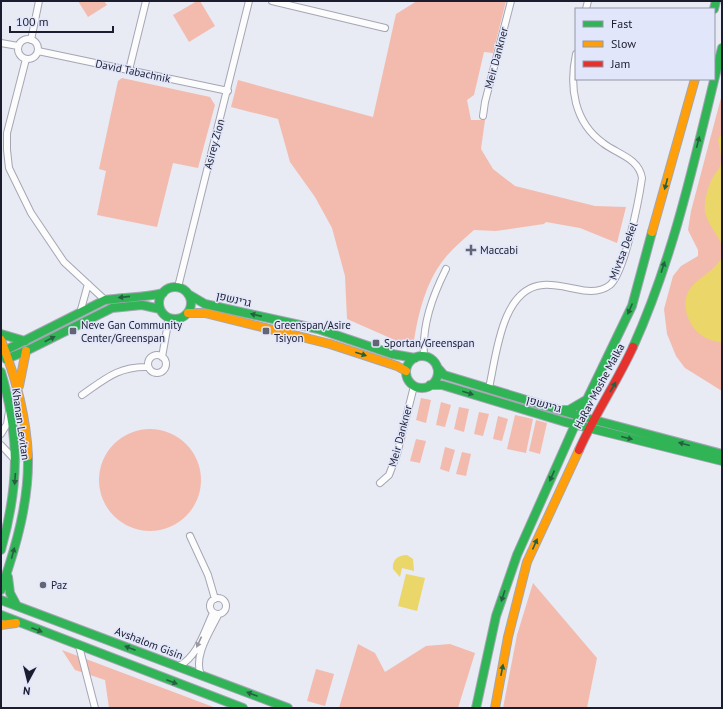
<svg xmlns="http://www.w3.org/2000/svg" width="723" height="709" viewBox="0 0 723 709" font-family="'PT Sans',Heebo,sans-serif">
<rect width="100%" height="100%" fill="#e8eaf4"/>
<!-- green -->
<path fill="#f3bbae" d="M78,1H104L107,5L88,17Z
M197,1H200L215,26L189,42L173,15Z
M417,1H506L493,53L484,52L474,95L467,100L471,120H485L481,149L493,169L515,186L595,206L626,207L617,243L580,228L546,222L544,224L496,231L474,230C464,239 453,248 445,258C425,282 417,318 413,348L347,319L345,276L332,228L315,197L290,162L278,119L231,107L238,80L373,117L396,14Z
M122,78L210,97L215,105L198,168L173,163L157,227L97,215L106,171L99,169L118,81Z
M722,94V391L685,368L676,356L667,334L664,309L673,276L681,266L698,256V250L688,230L691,211Z
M421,398L431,400L426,423L416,420Z
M441,402L451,405L445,427L436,425Z
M459,407L469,409L464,432L454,429Z
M479,412L489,414L483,436L474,434Z
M515,415L533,419L526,453L507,449Z
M498,416L508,419L502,441L493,439Z
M536,420L547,423L540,454L529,451Z
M99 480a51 51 0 1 1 102 0a51 51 0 1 1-102 0Z
M416,439L426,441L420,463L410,461Z
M445,447L455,450L449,472L440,469Z
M462,452L471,454L466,476L456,474Z
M533,583L597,658L587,708H503L517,635Z
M358,644L375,653L385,672L426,646L450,644L475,653L458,708H339Z
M62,650L216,708H109L105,680L75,670Z
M316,669L334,674L325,706L307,701Z"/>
<!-- water -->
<path fill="#ead669" d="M722,133V245C717,233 708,225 705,212C704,202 707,189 712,179C714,174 720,169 721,163C722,155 719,147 718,139Z
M722,257V343C716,341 709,340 704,337C687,327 678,301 693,285C703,275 715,270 722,257Z
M407,555L413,559L414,571L402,568L400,577L393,569C392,560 398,555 407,555Z
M406,574L425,578L417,611L398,606Z"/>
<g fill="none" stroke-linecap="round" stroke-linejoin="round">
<!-- street casing -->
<g stroke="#a4a6b3" stroke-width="8">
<path id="street" d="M272,1L385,28
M586,9L588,1
M18 49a10 10 0 1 1 20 0a10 10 0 1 1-20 0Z
M31,40L39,1
M1,43L18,46
M38,51L228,91
M26,59L7,133V150L9,168L31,213L64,262L105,300
M129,70L146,1
M483,116L485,102L511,1
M178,287L249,1
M80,313L88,284
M148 364a9 9 0 1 1 18 0a9 9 0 1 1-18 0Z
M424,356C422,325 432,297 446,269
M162,357L169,318
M489,388C496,358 501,288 543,285C554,284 565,287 576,289C588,292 600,293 610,285C625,272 639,199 642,178C639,158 617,154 603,143C574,122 569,87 576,54
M82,395C105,379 119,366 148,367
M1,434L7,424L9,411
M1,445L16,461
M380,483L389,475L397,454L414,386
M190,536L208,575L215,599
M210 606a8 8 0 1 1 16 0a8 8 0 1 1-16 0Z
M79,646L95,708
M179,666C198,656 204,632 213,613
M201,675C193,656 210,632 218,615"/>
</g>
<!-- fast casing -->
<g stroke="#a4a6b3" stroke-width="10">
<path id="fast" d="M714,9L716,1
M159 303a16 16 0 1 1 32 0a16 16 0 1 1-32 0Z
M188,294L205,304L318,329L392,354L415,358
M1,334L25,341
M633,347C676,252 697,148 722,48
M1,356L6,350L105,300C124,297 144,298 163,293
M406 372a16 16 0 1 1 32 0a16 16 0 1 1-32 0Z
M6,359L26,351L112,308L142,305L160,309
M437,367L444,375L579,416L722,454
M1,372C20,436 19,486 1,550
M430,385H442L565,422L722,461
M562,410H569L586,400
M8,577L10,593L17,606
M1,590C16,547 29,502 28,456
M1,600L288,708
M1,615L243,708
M476,708L496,616L517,555L579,416L632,306L652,232"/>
</g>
<!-- slow casing -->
<g stroke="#a4a6b3" stroke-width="10">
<path id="slow" d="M652,232L695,79
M188,313H205L330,344L397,366L406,371
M1,340C16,378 26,415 28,456
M19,386L26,351
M1,625L16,623
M495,708L508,637L527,562L579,450"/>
</g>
<!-- jam casing -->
<g stroke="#a4a6b3" stroke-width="10">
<path id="jam" d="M579,450C595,414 617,382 633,347"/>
</g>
<!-- street -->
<use href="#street" stroke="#fcfcfd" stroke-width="6"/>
<!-- fast -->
<use href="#fast" stroke="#30b455" stroke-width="8"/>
<!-- slow -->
<use href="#slow" stroke="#ff9f0a" stroke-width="8"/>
<!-- jam -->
<use href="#jam" stroke="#e5322d" stroke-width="8"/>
</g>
<!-- one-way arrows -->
<defs><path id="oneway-solid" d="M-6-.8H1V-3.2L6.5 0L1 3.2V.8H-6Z"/></defs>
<g fill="#246140">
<use href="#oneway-solid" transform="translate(698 142) rotate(-76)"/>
<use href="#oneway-solid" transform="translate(666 184) rotate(105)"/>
<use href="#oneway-solid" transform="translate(663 267) rotate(-72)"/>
<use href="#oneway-solid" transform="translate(124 297) rotate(174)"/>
<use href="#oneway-solid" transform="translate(630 309) rotate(114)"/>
<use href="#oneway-solid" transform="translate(256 315) rotate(-167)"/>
<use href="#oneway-solid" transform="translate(50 339) rotate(-27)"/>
<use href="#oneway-solid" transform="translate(361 354) rotate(18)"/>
<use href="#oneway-solid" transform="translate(613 387) rotate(-60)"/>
<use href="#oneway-solid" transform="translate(468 393) rotate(17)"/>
<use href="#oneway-solid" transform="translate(627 438) rotate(14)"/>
<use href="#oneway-solid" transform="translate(684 444) rotate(-165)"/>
<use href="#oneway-solid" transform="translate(552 476) rotate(114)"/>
<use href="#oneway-solid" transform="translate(15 479) rotate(94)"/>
<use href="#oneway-solid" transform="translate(535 544) rotate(-66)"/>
<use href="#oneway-solid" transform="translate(13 553) rotate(-75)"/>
<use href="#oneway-solid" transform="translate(503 596) rotate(108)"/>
<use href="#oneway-solid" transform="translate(37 630) rotate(21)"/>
<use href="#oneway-solid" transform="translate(130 648) rotate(-159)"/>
<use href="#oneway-solid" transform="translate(502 670) rotate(-79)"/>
<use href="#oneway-solid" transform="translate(172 682) rotate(21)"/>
<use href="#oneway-solid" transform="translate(252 694) rotate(-159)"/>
</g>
<use fill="#9798a0" href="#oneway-solid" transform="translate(199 642) rotate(115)"/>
<!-- markers -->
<g fill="#636574" stroke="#e2e6fa" stroke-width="1.5">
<path d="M469 244h4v4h4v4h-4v4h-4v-4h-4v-4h4z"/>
<rect x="69" y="327" width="8" height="8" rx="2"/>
<rect x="262" y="327" width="8" height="8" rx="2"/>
<rect x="372" y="339" width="8" height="8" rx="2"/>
<circle cx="43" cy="585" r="4"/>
</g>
<g text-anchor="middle" stroke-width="3" stroke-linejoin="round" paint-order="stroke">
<!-- street labels -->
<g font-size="11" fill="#1b1d2f" stroke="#e2e6fa">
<text transform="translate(496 58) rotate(-75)" y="4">Meir Dankner</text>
<text transform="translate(133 71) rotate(12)" y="4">David Tabachnik</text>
<text transform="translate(214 144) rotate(-75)" y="4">Asirey Zion</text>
<text transform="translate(623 251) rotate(-69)" y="4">Mivtsa Dekel</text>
<text transform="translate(234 299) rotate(13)" y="4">גרינשפן</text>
<text transform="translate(599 386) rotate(-62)" y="4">HaRav Moshe Malka</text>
<text transform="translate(544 404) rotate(16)" y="4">גרינשפן</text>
<text transform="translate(21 424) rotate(82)" y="4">Khanan Levitan</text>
<text transform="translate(400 436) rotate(-75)" y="4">Meir Dankner</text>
<text transform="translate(149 643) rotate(21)" y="4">Avshalom Gisin</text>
</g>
<!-- poi labels -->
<g font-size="11" fill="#1b1d2f" stroke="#e2e6fa" text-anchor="start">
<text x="480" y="254">Maccabi</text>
<text x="81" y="329">Neve Gan Community<tspan x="81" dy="13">Center/Greenspan</tspan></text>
<text x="274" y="329">Greenspan/Asire<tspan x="274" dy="13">Tsiyon</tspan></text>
<text x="384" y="347">Sportan/Greenspan</text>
<text x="51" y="589">Paz</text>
</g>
</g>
<!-- border -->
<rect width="723" height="709" fill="none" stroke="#1b1d2f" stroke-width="4"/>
<!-- legend -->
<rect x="575" y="8" width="140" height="72" fill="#e2e6fa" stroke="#9296a9"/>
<rect x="583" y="21" width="20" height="6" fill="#30b455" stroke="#9296a9"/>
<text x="611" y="28" font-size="12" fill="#1b1d2f">Fast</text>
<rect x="583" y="41" width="20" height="6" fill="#ff9f0a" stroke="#9296a9"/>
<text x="611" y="48" font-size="12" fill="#1b1d2f">Slow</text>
<rect x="583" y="61" width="20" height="6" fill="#e5322d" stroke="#9296a9"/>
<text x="611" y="68" font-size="12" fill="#1b1d2f">Jam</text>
<!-- north arrow -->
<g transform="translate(28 681) rotate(187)" stroke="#e2e6fa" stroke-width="3" paint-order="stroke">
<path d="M0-3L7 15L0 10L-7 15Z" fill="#1b1d2f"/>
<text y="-6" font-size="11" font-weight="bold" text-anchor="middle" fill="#1b1d2f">N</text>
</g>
<!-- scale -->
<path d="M10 26v6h103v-6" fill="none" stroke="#1b1d2f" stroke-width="2"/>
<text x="16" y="26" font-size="12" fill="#1b1d2f" stroke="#e2e6fa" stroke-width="3" paint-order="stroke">100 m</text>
</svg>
